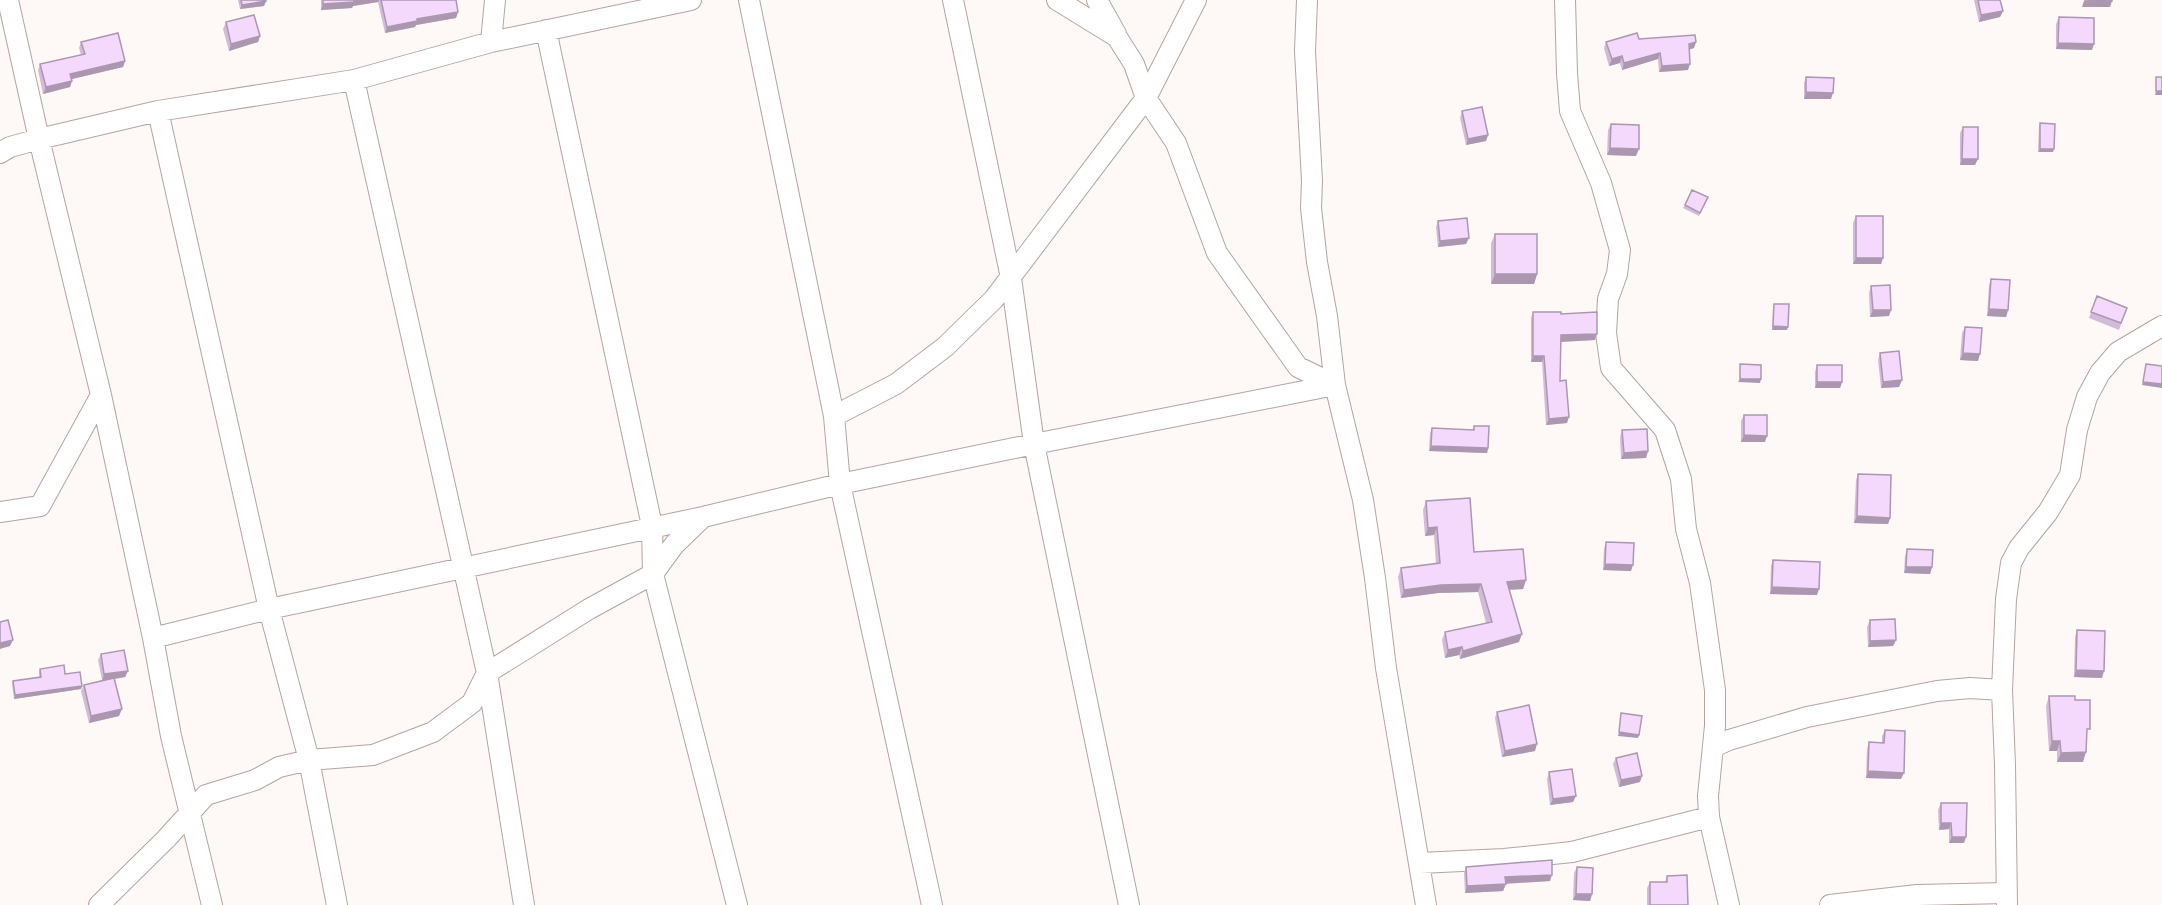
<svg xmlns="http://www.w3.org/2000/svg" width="2162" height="905" viewBox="0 0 2162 905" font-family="Jost,sans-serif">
<rect width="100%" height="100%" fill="#fef8f6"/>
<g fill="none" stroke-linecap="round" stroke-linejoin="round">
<!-- street casing -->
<g stroke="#b3a5a0" stroke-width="22">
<path id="street" d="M8,0L39,139L101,395L153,638L171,736L212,905
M749,0L834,416L840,484L932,905
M953,0L1011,278L1034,444L1129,905
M1057,0L1117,37L1134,64L1146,98L1176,143L1217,253L1298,367L1335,385
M1097,0L1116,34
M1307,0L1305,51L1312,181L1311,208L1317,262L1327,316L1335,385L1363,500L1375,578L1386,668L1426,905
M1565,0L1567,73L1570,111L1601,183L1620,250L1617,274L1608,299L1606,333L1611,368L1665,430L1681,479L1686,529L1700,583L1715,690V726L1708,796L1709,817L1729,905
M546,30L652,526L653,574L737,905
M491,42L495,0
M354,80L487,673L524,905
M158,111L269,609L309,760L337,905
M0,153L10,147L39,139L158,111L354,80L491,42L691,0
M834,416L896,384L945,347L994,299L1146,98L1196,0
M0,512L40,506L101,395
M153,638L269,609L703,517L840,484L1034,444L1335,385
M1713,747L1729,740L1807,717L1937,691L1970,688L2002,690
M1420,863L1504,859L1572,852L1709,817
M99,905L166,839L206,795L255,780L279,767L309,760L373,755L433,732L472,703L487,673L589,609L653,574L674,545L703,517
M1830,905L1917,895L2006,893
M2007,905L2005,765L2002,690L2006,599L2011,563L2019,548L2048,512L2070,475L2077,430L2087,397L2100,373L2118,352L2162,326"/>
</g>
<!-- street -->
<use href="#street" stroke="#fff" stroke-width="20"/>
</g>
<!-- wall -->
<path fill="#d2bbd9" d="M238,0H265L266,1L264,6L240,9Z
M321,0H456L458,12L456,18L416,25L415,27L385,33L378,2L353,6L352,8L321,10Z
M1974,0H2000L2003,11L2000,17L1979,22Z
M2059,17L2092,50L2056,49V24Z
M226,22L260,36L258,42L229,51L223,29Z
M1639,39L1696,42L1694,48L1689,50L1688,70L1659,72L1658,59L1622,70L1620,63L1609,66L1604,48L1606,42Z
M81,42L125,61L123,67L71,79L70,87L43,94L38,70L40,64L81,55L79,48Z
M1806,77L1831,99H1804V83Z
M1462,111L1488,135L1486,141L1466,145L1460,118Z
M2040,123L2053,152H2038L2039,127Z
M1611,124L1636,156L1607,155L1608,130Z
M1963,127L1975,165H1960V133Z
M1708,197L1699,216L1683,208L1685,205Z
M1856,216L1883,258L1881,264H1853V223Z
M1438,221L1466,244L1438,247L1436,227Z
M1495,234L1537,274L1534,284H1491V243Z
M1991,279L2008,310L2006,317L1987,316L1989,285Z
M1871,286L1889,316L1870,317L1869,293Z
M2097,296L2127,308L2119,330L2089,318Z
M1774,304L1787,330H1772L1773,307Z
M1533,312L1561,314L1595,340L1561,342L1560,381L1567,423L1546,425L1542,362H1531V318Z
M1965,327L1978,361L1960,360L1962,333Z
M1880,353L1902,380L1899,387L1881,388L1878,360Z
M1817,365L1842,382L1840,388H1815V372Z
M1744,415L1765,442H1741V421Z
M1474,426L1488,448L1487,453L1429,451L1430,433L1432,428L1472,430Z
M1622,430L1648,451L1646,458L1621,459L1620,437Z
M1858,474L1890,518L1888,524L1854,523L1856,480Z
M1426,501L1474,552L1526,580L1523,589L1509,590L1519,642L1460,659L1459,655L1445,658L1442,640L1445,632L1486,623L1478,592L1438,593L1401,598L1398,577L1401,568L1436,564L1434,535L1425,536L1423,510Z
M1606,542L1631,571L1603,570L1604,549Z
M1907,549L1932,567L1930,574L1904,573L1905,556Z
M1773,560L1817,595L1770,594L1771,566Z
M1870,620L1896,640L1893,646L1868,647L1867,627Z
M2077,630L2102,678L2074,677L2075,637Z
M101,654L128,671L125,677L115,679L119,716L89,723L81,691L84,685L102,680L98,660Z
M40,669L65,674L82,686L81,689L14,699L12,684L13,681L39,677V672Z
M2049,696L2075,700L2083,762H2057V751H2049L2046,706Z
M1497,712L1535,751L1502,757L1495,718Z
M1885,730L1901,779L1866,778L1867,749L1869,742L1882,743V736Z
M1616,758L1640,782L1619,787L1613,764Z
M1549,772L1573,802L1550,805L1547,779Z
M1941,803L1964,843H1949V829L1939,830L1938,810Z
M1466,867L1550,881L1506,883L1503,891L1465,893L1464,873Z
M1577,867L1592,894L1590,901L1573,900L1574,873Z
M1667,876L1688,905H1647V888L1650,882H1665Z"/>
<!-- shaded-wall -->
<path fill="#ab98b0" d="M354,0H379L378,2L353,6L352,8L321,10L323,4Z
M266,1L264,6L240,9L242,5Z
M2084,1H2112L2110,7H2082Z
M2003,11L2000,17L1979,22L1981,15Z
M458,12L456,18L416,25L415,27L385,33L387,27L417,19Z
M260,36L258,42L229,51L231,44Z
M1696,42L1694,48L1686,50L1689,44Z
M2058,43L2094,44L2092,50L2056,49Z
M1660,53L1658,59L1622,70L1624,63Z
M1622,56L1620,63L1609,66L1612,59Z
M125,61L123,67L68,80L70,74Z
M1690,64L1688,70L1659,72L1662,66Z
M72,81L70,87L43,94L46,87Z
M2156,91H2162V95H2155Z
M1806,92L1833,93L1831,99H1804Z
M1488,135L1486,141L1466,145L1468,139Z
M1610,148L1639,149L1636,156L1607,155Z
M2040,149H2054L2053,152H2038Z
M1962,159H1978L1975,165H1960Z
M1469,238L1466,244L1438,247L1440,241Z
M1856,258H1883L1881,264H1853Z
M1495,274H1537L1534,284H1491Z
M1989,309L2008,310L2006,317L1987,316Z
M1873,310H1891L1889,316L1870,317Z
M1773,326L1788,327L1787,330H1772Z
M1597,334L1595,340L1558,342L1561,335Z
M1963,353L1980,354L1978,361L1960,360Z
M1533,356H1544L1542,362H1531Z
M1740,379H1761L1760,383L1738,382Z
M1902,380L1899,387L1881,388L1883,382Z
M1817,382H1842L1840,388H1815Z
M2143,382L2162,384V388L2142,385Z
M1569,417L1567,423L1546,425L1549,419Z
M1744,435L1767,436L1765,442H1741Z
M1431,446L1488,448L1487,453L1429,451Z
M1648,451L1646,458L1621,459L1624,453Z
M1857,516L1890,518L1888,524L1854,523Z
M1437,527L1434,535L1425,536L1428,528Z
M1605,564L1633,565L1631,571L1603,570Z
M1906,567H1932L1930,574L1904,573Z
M1526,580L1523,589L1504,590L1507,582Z
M1481,584L1478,592L1438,593L1401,598L1404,590L1441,585Z
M1772,587L1819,589L1817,595L1770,594Z
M1522,634L1519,642L1460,659L1463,651Z
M13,640L10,646L0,649V643Z
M1896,640L1893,646L1868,647L1870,641Z
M1462,647L1459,655L1445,658L1448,650Z
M2076,670L2104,671L2102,678L2074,677Z
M128,671L125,677L102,681L104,674Z
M82,686L81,689L14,699L15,695Z
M122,709L119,716L89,723L91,716Z
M1619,732L1639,735L1638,738L1618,736Z
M2052,741H2060L2057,751H2049Z
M1537,744L1535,751L1502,757L1505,751Z
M2086,752L2083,762H2057L2061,753Z
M1868,771L1904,773L1901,779L1866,778Z
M1642,776L1640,782L1619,787L1621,780Z
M1576,796L1573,802L1550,805L1553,799Z
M1941,823H1951L1949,829L1939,830Z
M1952,837H1966L1964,843H1949Z
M1552,875L1550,881L1503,884L1505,877Z
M1506,884L1503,891L1465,893L1467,886Z
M1576,894H1592L1590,901L1573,900Z"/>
<!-- building -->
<path fill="#f4d9fc" stroke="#ab98b0" stroke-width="1.5" d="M241,0H265L266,1L242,5Z
M323,0H354V2L323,4Z
M381,0H456L458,12L417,19V21L387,27Z
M1978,0H2000L2003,11L1981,15Z
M2084,0H2112V1Z
M254,15L260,36L231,44L226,22Z
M2059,17L2094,18V44L2058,43Z
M118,33L125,61L70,74L72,81L46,87L40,64L85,54L81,42Z
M1637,33L1639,39L1695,35L1696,42L1689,44L1690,64L1662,66L1660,53L1624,63L1622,56L1612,59L1606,42Z
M1806,77L1834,78L1833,93L1806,92Z
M2156,77H2162V91H2156Z
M1482,107L1488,135L1468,139L1462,111Z
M2040,123L2055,124L2054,149H2040Z
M1611,124L1639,125V149L1610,148Z
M1963,127H1978V159H1962Z
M1692,190L1708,197L1700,213L1685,205Z
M1856,216H1883V258H1856Z
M1467,218L1469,238L1440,241L1438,221Z
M1495,234H1537V274H1495Z
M1991,279L2010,280L2008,310L1989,309Z
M1890,285L1891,310H1873L1871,286Z
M2097,296L2127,308L2121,323L2091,312Z
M1774,304H1789L1788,327L1773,326Z
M1533,312H1561V314L1597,312V334L1561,335L1560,381L1566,380L1569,417L1549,419L1544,356H1533Z
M1965,327L1982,328L1980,354L1963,353Z
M1899,351L1902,380L1883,382L1880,353Z
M1740,364L1761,365V379H1740Z
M2146,364L2162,366V384L2143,382Z
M1817,365H1842V382H1817Z
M1744,415H1767V436L1744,435Z
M1474,426H1489L1488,448L1431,446L1432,428L1474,430Z
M1647,429L1648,451L1624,453L1622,430Z
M1858,474L1891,475L1890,518L1857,516Z
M1470,498L1474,552L1523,549L1526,580L1507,582L1522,634L1463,651L1462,647L1448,650L1445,632L1492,622L1481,584L1441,585L1404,590L1401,568L1440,563L1437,527L1428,528L1426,501Z
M1606,542L1634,543L1633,565L1605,564Z
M1907,549L1933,550L1932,567H1906Z
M1773,560L1820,562L1819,589L1772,587Z
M1895,619L1896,640L1870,641V620Z
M8,620L13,640L0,643V622Z
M2077,630L2105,631L2104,671L2076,670Z
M124,650L128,671L104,674L101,654Z
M64,665L65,674L80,672L82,686L15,695L13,681L41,677L40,669Z
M114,678L122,709L91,716L84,685Z
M2049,696H2075V700H2090V729H2087L2086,752L2061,753L2060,741H2052Z
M1529,705L1537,744L1505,751L1497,712Z
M1621,713L1642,716L1639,735L1619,732Z
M1885,730L1905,731L1904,773L1868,771L1869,742L1884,743Z
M1637,753L1642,776L1621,780L1616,758Z
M1572,769L1576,796L1553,799L1549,772Z
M1941,803H1967L1966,837H1952L1951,823H1941Z
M1552,860V875L1505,877L1506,884L1467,886L1466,867Z
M1577,867L1593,868L1592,894H1576Z
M1687,875L1688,905H1650V882H1667V876Z"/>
</svg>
